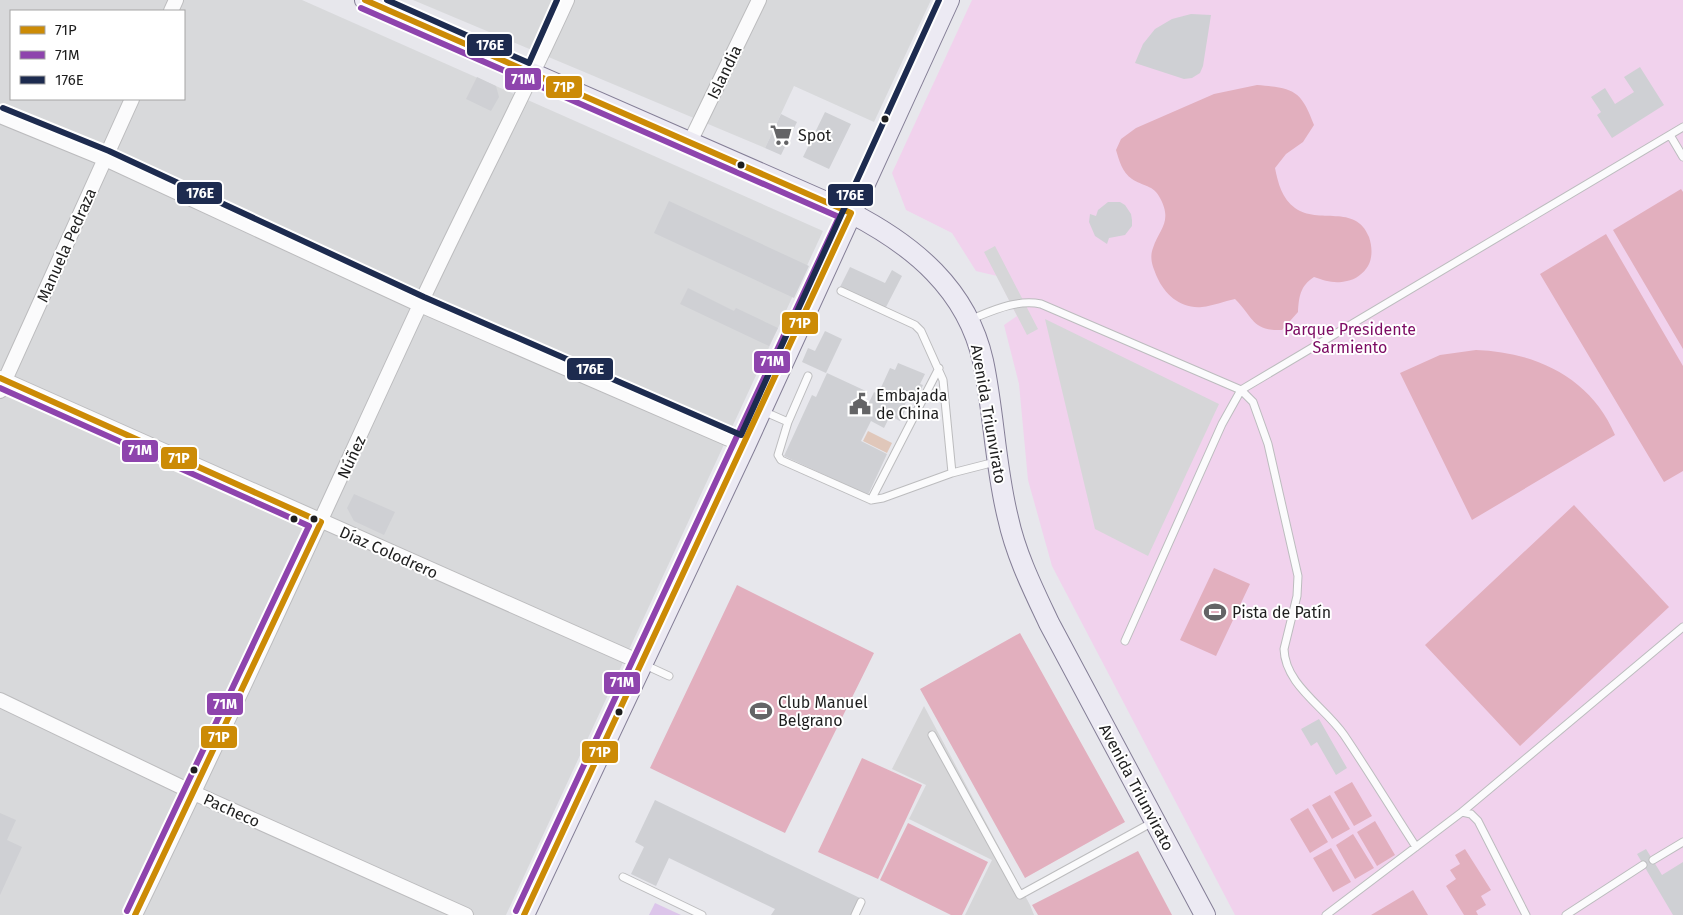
<svg xmlns="http://www.w3.org/2000/svg" width="1683" height="915" viewBox="0 0 1683 915" font-family="'Fira Sans',sans-serif">
<rect width="100%" height="100%" fill="#e7e7ec"/>
<!-- residential -->
<path fill="#d8d9db" fill-rule="evenodd" d="M0,0H302L823,231L506,915H0ZM11,11H184V99H11Z
M413,0H931L874,122L794,86L765,148Z"/>
<!-- grass -->
<path fill="#dcc5ea" d="M655,903L681,915H649Z"/>
<!-- park -->
<path fill="#f1d2ed" d="M972,0H1683V915H1235L1052,566L1028,480L1019,384L1004,325L1017,316L997,276L976,271L952,233L906,210L892,173Z"/>
<!-- pitch -->
<path fill="#e2afbe" d="M1257,85C1294,88 1301,90 1314,125L1303,142L1286,154L1275,168C1278,183 1282,199 1295,208C1318,225 1356,203 1369,237C1372,246 1373,257 1368,266C1364,273 1355,280 1347,281C1334,284 1326,281 1314,277C1300,286 1299,297 1298,312L1282,330C1252,331 1254,318 1235,299C1224,301 1213,306 1202,307C1181,309 1165,295 1157,277C1153,267 1149,259 1153,248C1159,229 1173,222 1160,198C1154,185 1142,186 1132,179C1122,172 1119,160 1116,150L1121,139L1136,128L1214,94Z
M1681,189L1683,192V349L1613,230Z
M1606,234L1683,366V471L1664,482L1540,274Z
M1476,350C1536,352 1591,378 1615,435L1472,520L1400,373L1440,355Z
M1574,505L1669,607L1520,746L1425,645Z
M1214,568L1250,584L1216,656L1180,640Z
M737,585L874,653L785,833L650,768Z
M1020,633L1125,822L1025,878L920,689Z
M862,758L922,785L878,879L818,852Z
M1352,782L1372,816L1354,826L1334,792Z
M1330,795L1350,829L1332,839L1312,805Z
M1308,808L1328,842L1310,853L1290,819Z
M1375,821L1395,855L1377,866L1357,832Z
M908,823L988,862L962,915H951L880,880Z
M1353,834L1374,868L1355,879L1336,845Z
M1331,848L1351,882L1333,892L1313,858Z
M1465,849L1491,890L1481,896L1486,905L1476,911L1478,915H1464L1446,886L1456,879L1450,870L1460,864L1455,855Z
M1138,851L1172,915H1038L1032,905Z
M1413,890L1428,915H1371Z"/>
<!-- parking -->
<path fill="#d6d6d8" d="M995,246L1038,329L1027,335L984,252Z
M1045,319L1219,404L1148,556L1095,529Z
M924,706L1030,905L1034,915H965L992,860L909,819L926,785L892,769Z"/>
<!-- water -->
<path fill="#e0c7ba" d="M868,431L892,443L887,453L863,441Z"/>
<!-- building -->
<path fill="#cfd0d4" d="M1191,14L1211,15L1203,66L1200,73L1192,78L1184,79L1135,63L1143,44L1155,29L1172,19Z
M1640,67L1664,105L1612,138L1597,115L1601,112L1591,97L1605,88L1615,104L1634,92L1624,77Z
M477,77L496,86L499,97L491,111L466,99Z
M825,112L851,124L829,169L803,157Z
M781,114L797,122L781,155L765,148Z
M669,201L809,266L794,298L654,233Z
M1108,202H1120L1125,205L1131,214L1132,220V226L1125,235L1109,238L1107,244L1095,236L1089,222L1090,214L1096,216L1098,210Z
M850,267L885,283L892,270L902,276L885,309L840,287Z
M688,288L734,311L736,308L778,328L769,346L680,304Z
M825,331L842,339L826,373L802,362L808,348L815,351Z
M898,363L925,374L920,384L923,385L918,396L908,392L905,398L908,399L903,408L906,409L900,421L890,416L884,428L871,421L861,441L887,454L868,495L784,456L812,395L816,397L827,373L868,392L861,406L856,404L854,409L864,413L874,392L878,394L890,368L895,370Z
M354,494L395,512L384,535L354,521L347,508Z
M1319,719L1347,768L1336,775L1317,742L1311,746L1301,729Z
M655,800L860,898L852,915H771L775,909L669,858L656,886L631,874L644,847L635,842Z
M0,813L16,820L7,840L22,847L0,895Z
M1646,849L1662,875L1683,862V915H1673L1637,854Z"/>
<g fill="none" stroke-linecap="round" stroke-linejoin="round">
<!-- lane casing -->
<g stroke="#bcbcbe" stroke-width="9">
<path id="lane" d="M1670,135L1683,157
M969,320C992,311 1016,299 1041,304L1241,390L1253,402L1268,444L1298,576L1297,596L1284,649C1285,685 1325,707 1344,735C1369,772 1392,810 1416,847
M763,411L788,422L778,455L781,460L871,500L883,498L952,473L943,380L921,331L915,325L841,291
M788,422L808,376
M952,473L995,462
M871,500L939,368
M1125,641L1222,424L1241,390L1683,127
M645,665L669,676
M932,735L1020,895L1153,822
M1462,812L1683,627
M1653,860L1683,842
M623,877L702,915
M855,915L861,902
M1326,915L1462,812L1471,814L1478,821L1526,915
M1566,915L1643,865"/>
</g>
<!-- street casing -->
<g stroke="#bcbcbe" stroke-width="16">
<path id="street" d="M171,11L176,0
M0,116L105,159L420,305L745,446
M689,144L759,0
M0,378L642,663
M0,391L132,99
M0,700L194,793L466,915
M135,915C233,714 325,510 419,307C467,204 520,104 567,0"/>
</g>
<!-- secondary casing -->
<g stroke="#847e96" stroke-width="22">
<path id="secondary" d="M365,0L851,213C913,245 967,289 983,361C994,412 995,466 1008,518C1016,555 1033,589 1049,623L1205,915
M524,915L745,446L949,0"/>
</g>
<!-- lane -->
<use href="#lane" stroke="#fbfbfc" stroke-width="7"/>
<!-- street -->
<use href="#street" stroke="#fbfbfc" stroke-width="14"/>
<!-- secondary -->
<use href="#secondary" stroke="#eceaf3" stroke-width="20"/>
<!-- bus-1 casing -->
<g stroke="#fff" stroke-width="10">
<path id="bus-1" d="M365,0L851,213L524,915
M0,378L321,522L135,915"/>
</g>
<!-- bus-2 casing -->
<g stroke="#fff" stroke-width="10">
<path id="bus-2" d="M361,8L839,217L516,911
M0,388L309,526L127,911"/>
</g>
<!-- bus-3 casing -->
<g stroke="#fff" stroke-width="10">
<path id="bus-3" d="M387,0L529,63L557,0
M3,108L109,151L424,297L741,435L939,0"/>
</g>
<!-- bus-1 -->
<use href="#bus-1" stroke="#cc8b06" stroke-width="6"/>
<!-- bus-2 -->
<use href="#bus-2" stroke="#8e44ad" stroke-width="6"/>
<!-- bus-3 -->
<use href="#bus-3" stroke="#1d2b4f" stroke-width="6"/>
</g>
<!-- icons -->
<defs>
<g id="supermarket-bare" transform="scale(1.725)"><path d="M-6-5.5h2.5l.6 2H6L4.5 2H-2.5L-4.4-4H-6ZM-1.5 3.2a1.3 1.3 0 1 0 .1 0ZM3 3.2a1.3 1.3 0 1 0 .1 0Z" fill="#646466" stroke="#fff" stroke-width="2.5" paint-order="stroke"/></g>
<g id="civic-bare" transform="scale(1.725)"><path d="M-.6-6.5H3V-4.5H.6V-3L4-1V1h2V6H-6V1h2V-1L-.6-3ZM-1.2 2.5V6h2.4V2.5Z" fill="#646466" stroke="#fff" stroke-width="2.5" paint-order="stroke"/></g>
<g id="stadium-bare" transform="scale(1.725)"><path d="M0-5a6.5 5 0 1 0 0 10a6.5 5 0 1 0 0-10ZM-3.5-1.8h7v3.6h-7Z" fill="#646466" stroke="#fff" stroke-width="2.5" paint-order="stroke"/></g>
</defs>
<g fill-rule="evenodd">
<use href="#supermarket-bare" x="781" y="135"/>
<use href="#civic-bare" x="860" y="404"/>
<use href="#stadium-bare" x="1215" y="612"/>
<use href="#stadium-bare" x="761" y="711"/>
</g>
<!-- markers -->
<g fill="#1e1e1e" stroke="#fff" stroke-width="2">
<circle cx="885" cy="119" r="4.5"/>
<circle cx="741" cy="165" r="4.5"/>
<circle cx="294" cy="519" r="4.5"/>
<circle cx="314" cy="519" r="4.5"/>
<circle cx="619" cy="712" r="4.5"/>
<circle cx="194" cy="770" r="4.5"/>
</g>
<g text-anchor="middle" stroke-width="4" stroke-linejoin="round" paint-order="stroke">
<!-- street labels -->
<g font-size="16" fill="#1e1e1e" stroke="#fff">
<text transform="translate(724 72) rotate(-64)" y="6">Islandia</text>
<text transform="translate(66 245) rotate(-66)" y="6">Manuela Pedraza</text>
<text transform="translate(989 414) rotate(80)" y="6">Avenida Triunvirato</text>
<text transform="translate(351 457) rotate(-65)" y="6">Núñez</text>
<text transform="translate(389 552) rotate(24)" y="6">Díaz Colodrero</text>
<text transform="translate(1137 787) rotate(62)" y="6">Avenida Triunvirato</text>
<text transform="translate(232 810) rotate(24)" y="6">Pacheco</text>
</g>
<!-- poi labels -->
<g font-size="16" fill="#1e1e1e" stroke="#fff" text-anchor="start">
<text x="798" y="141">Spot</text>
<text x="876" y="401">Embajada<tspan x="876" dy="18">de China</tspan></text>
<text x="1232" y="618">Pista de Patín</text>
<text x="778" y="708">Club Manuel<tspan x="778" dy="18">Belgrano</tspan></text>
</g>
<!-- park labels -->
<g font-size="16" fill="#7c0b63" stroke="#fff">
<text x="1350" y="335">Parque Presidente<tspan x="1350" dy="18">Sarmiento</tspan></text>
</g>
</g>
<g stroke="#fff" stroke-width="2">
<rect x="466" y="33" width="47" height="24" rx="5" fill="#1d2b4f"/>
<rect x="504" y="67" width="38" height="24" rx="5" fill="#8e44ad"/>
<rect x="545" y="75" width="38" height="24" rx="5" fill="#cc8b06"/>
<rect x="176" y="181" width="47" height="24" rx="5" fill="#1d2b4f"/>
<rect x="827" y="183" width="47" height="24" rx="5" fill="#1d2b4f"/>
<rect x="781" y="311" width="38" height="24" rx="5" fill="#cc8b06"/>
<rect x="753" y="350" width="38" height="24" rx="5" fill="#8e44ad"/>
<rect x="566" y="357" width="48" height="24" rx="5" fill="#1d2b4f"/>
<rect x="121" y="439" width="38" height="24" rx="5" fill="#8e44ad"/>
<rect x="160" y="446" width="38" height="24" rx="5" fill="#cc8b06"/>
<rect x="603" y="671" width="38" height="24" rx="5" fill="#8e44ad"/>
<rect x="206" y="692" width="38" height="24" rx="5" fill="#8e44ad"/>
<rect x="200" y="725" width="38" height="24" rx="5" fill="#cc8b06"/>
<rect x="581" y="740" width="38" height="24" rx="5" fill="#cc8b06"/>
</g>
<g font-size="14" text-anchor="middle" font-weight="bold" fill="#fff">
<text x="490" y="50">176E</text>
<text x="523" y="84">71M</text>
<text x="564" y="92">71P</text>
<text x="200" y="198">176E</text>
<text x="850" y="200">176E</text>
<text x="800" y="328">71P</text>
<text x="772" y="366">71M</text>
<text x="590" y="374">176E</text>
<text x="140" y="455">71M</text>
<text x="179" y="463">71P</text>
<text x="622" y="687">71M</text>
<text x="225" y="709">71M</text>
<text x="219" y="742">71P</text>
<text x="600" y="757">71P</text>
</g>
<!-- legend -->
<rect x="10" y="10" width="175" height="90" fill="#ffffff" stroke="#a5a5a5"/>
<rect x="20" y="26" width="25" height="8" fill="#cc8b06" stroke="#a5a5a5"/>
<text x="55" y="35" font-size="15" fill="#1e1e1e">71P</text>
<rect x="20" y="51" width="25" height="8" fill="#8e44ad" stroke="#a5a5a5"/>
<text x="55" y="60" font-size="15" fill="#1e1e1e">71M</text>
<rect x="20" y="76" width="25" height="8" fill="#1d2b4f" stroke="#a5a5a5"/>
<text x="55" y="85" font-size="15" fill="#1e1e1e">176E</text>
</svg>
